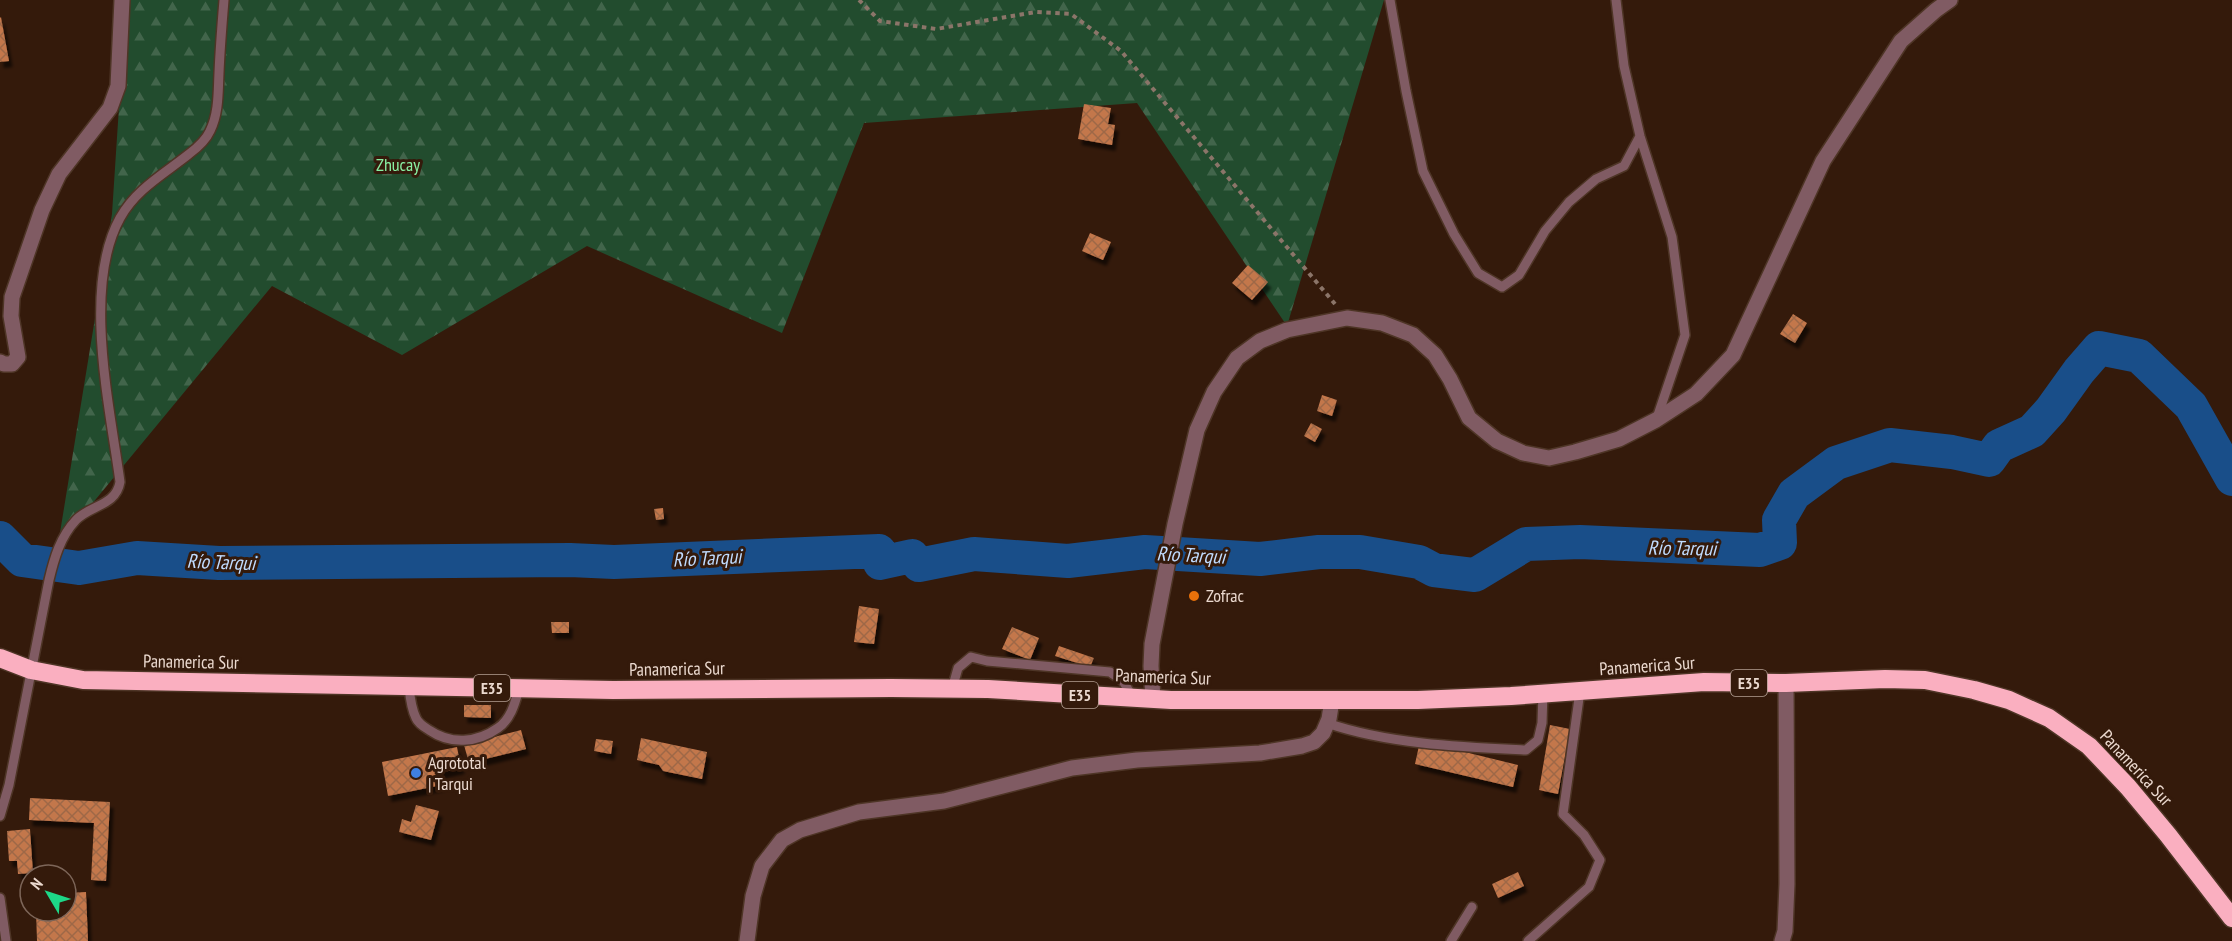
<svg xmlns="http://www.w3.org/2000/svg" width="2232" height="941" viewBox="0 0 2232 941" font-family="'PT Sans Narrow',sans-serif">
<defs>
<pattern id="forest-firs" width="22" height="20" patternUnits="userSpaceOnUse" patternTransform="scale(1.5)"><rect width="22" height="20" fill="#224c2e"/><path d="M5 1l3.5 6h-7zM16 11l3.5 6h-7z" fill="#42654b"/></pattern>
<pattern id="building-cross-hatch" width="8" height="8" patternUnits="userSpaceOnUse" patternTransform="scale(1.5)"><rect width="8" height="8" fill="#c3774b"/><path d="M0 0l8 8M0 8l8-8" fill="none" stroke="#9e6747"/></pattern>
<filter id="shadow"><feDropShadow dx="3.5" dy="6" stdDeviation="1.5" flood-color="#0009"/></filter>
</defs>
<rect width="100%" height="100%" fill="#341a0b"/>
<!-- forest -->
<path fill="url(#forest-firs)" d="M126,0H1384L1287,326L1137,103L864,123L782,333L587,246L402,355L272,286L58,545L112,214Z"/>
<g fill="none" stroke-linecap="round" stroke-linejoin="round">
<!-- river -->
<path stroke="#194e89" stroke-width="34" d="M0,538L22,560L79,568L137,558L219,563L570,560L614,562L879,551L880,563L912,556L919,565L974,554L1068,561L1145,552L1260,559L1319,552H1360L1419,562L1434,570L1475,575L1526,544L1580,542L1760,550L1780,543L1779,520L1794,494L1836,463L1890,445L1952,452L1989,460L1999,446L2032,431L2051,410L2079,371L2099,348L2139,356L2191,406L2232,479"/>
</g>
<!-- building -->
<path fill="url(#building-cross-hatch)" filter="url(#shadow)" d="M1,17L9,61L0,62V18Z
M1084,104L1111,108L1108,124L1115,125L1112,145L1078,139Z
M1090,233L1111,242L1103,260L1082,251Z
M1248,265L1268,282L1252,300L1232,283Z
M1793,314L1807,323L1795,343L1780,334Z
M1322,395L1337,400L1332,416L1317,411Z
M1311,423L1322,429L1315,442L1304,436Z
M663,508L664,519L656,520L654,509Z
M859,606L879,609L874,644L854,642Z
M551,622H569V633H552Z
M1012,627L1039,638L1030,660L1002,649Z
M1059,646L1094,658L1090,667L1055,656Z
M464,705H491V718L464,717Z
M1550,725L1570,729L1558,794L1539,790Z
M521,730L526,749L469,763L464,745Z
M641,738L707,752L702,779L663,771L659,765L637,760Z
M596,739L613,741L611,754L594,751Z
M1420,741L1518,765L1513,787L1415,764Z
M457,747L461,768L439,773L442,785L388,796L382,762Z
M30,798L110,802L106,881L91,880L94,823L29,820Z
M416,805L439,811L431,840L399,832L402,819L411,822Z
M30,829L33,873L18,874L17,861H9L7,831Z
M1518,872L1524,886L1498,898L1492,884Z
M86,892L88,941H37L36,911H66V893Z"/>
<g fill="none" stroke-linecap="round" stroke-linejoin="round">
<!-- lane casing -->
<g stroke="#4e3526" stroke-width="12">
<path id="lane" d="M1390,0L1406,91L1423,171L1454,234L1478,273L1502,287L1519,275L1545,231L1569,202L1596,179L1624,166L1640,136
M1616,0L1624,66L1640,136L1672,237L1685,335L1657,418
M409,687C410,697 411,708 416,718C418,723 424,727 429,730C451,745 477,743 498,728C511,719 515,703 519,689
M952,689L958,668L971,657L987,661L1110,672L1123,681L1133,698
M1327,723C1387,744 1462,747 1526,750L1538,740L1542,723L1543,692
M0,816L9,785L49,580C54,559 60,537 76,520C90,505 116,506 120,482C110,407 82,287 120,218C136,189 164,174 189,154C197,148 206,140 210,131C219,113 218,92 219,73C220,48 222,24 224,0
M0,898L6,941
M1451,941L1472,907
M1528,941L1589,887L1600,860L1584,835L1563,814L1580,691"/>
</g>
<!-- street casing -->
<g stroke="#4e3526" stroke-width="18">
<path id="street" d="M0,362L4,364H12L18,357L11,316L12,297L42,210L59,174L110,108L118,86L122,0
M1153,699L1151,666L1152,644L1175,524L1197,430L1214,392L1237,358L1260,341L1287,330L1347,318L1382,323L1413,335L1435,355L1450,379L1469,418L1497,441L1523,453L1549,458L1575,452L1619,439L1656,420L1696,394L1733,355L1823,161L1901,41L1936,10L1950,0
M747,941L753,896L762,866L782,840L800,830L859,812L944,801L1072,768L1137,760L1260,753L1302,746L1314,742L1323,733L1329,719L1332,700
M1782,941L1785,931L1787,884L1786,683"/>
</g>
<!-- highway casing -->
<g stroke="#4e3526" stroke-width="21">
<path id="highway" d="M0,658L31,670L83,680L613,690L891,688L988,689L1171,700H1418L1511,696L1704,682L1786,683L1885,679L1925,680L1974,690L2009,700L2049,718L2089,746L2128,787L2168,835L2232,918"/>
</g>
<!-- path -->
<path stroke="#8b7569" stroke-width="4" stroke-dasharray="4.5 4.5" stroke-linecap="butt" d="M859,0L880,21L936,29L1036,12L1071,14L1121,51L1335,304"/>
<!-- lane -->
<use href="#lane" stroke="#805b63" stroke-width="9"/>
<!-- street -->
<use href="#street" stroke="#805b63" stroke-width="15"/>
<!-- highway -->
<use href="#highway" stroke="#faafc0" stroke-width="18"/>
</g>
<!-- markers -->
<circle fill="#e8710a" stroke="#341a0b" stroke-width="2" cx="1194" cy="596" r="6"/>
<circle fill="#3f7fe0" stroke="#341a0b" stroke-width="2" cx="416" cy="773" r="6"/>
<g text-anchor="middle" stroke-width="6" stroke-linejoin="round" paint-order="stroke">
<!-- shield labels -->
<g fill="#341a0b" stroke="#b4a094" stroke-width="1.5">
<rect x="1731" y="670" width="36" height="26" rx="4.5"/>
<rect x="474" y="675" width="36" height="26" rx="4.5"/>
<rect x="1062" y="682" width="36" height="26" rx="4.5"/>
</g>
<g font-size="16" font-weight="bold" fill="#ebd9cf">
<text x="1749" y="689">E35</text>
<text x="492" y="694">E35</text>
<text x="1080" y="701">E35</text>
</g>
<!-- park labels -->
<g font-size="18" fill="#89efa3" stroke="#341a0b">
<text x="398" y="171">Zhucay</text>
</g>
<!-- poi labels -->
<g font-size="18" fill="#ebd9cf" stroke="#341a0b" text-anchor="start">
<text x="1206" y="602">Zofrac</text>
<text x="428" y="769">Agrototal<tspan x="428" dy="21">| Tarqui</tspan></text>
</g>
<!-- street labels -->
<g font-size="18" fill="#ebd9cf" stroke="#341a0b">
<text transform="translate(191 662) rotate(1)" y="6">Panamerica Sur</text>
<text transform="translate(1647 666) rotate(-4)" y="6">Panamerica Sur</text>
<text transform="translate(677 669) rotate(-1)" y="6">Panamerica Sur</text>
<text transform="translate(1163 677) rotate(2)" y="6">Panamerica Sur</text>
<text transform="translate(2136 768) rotate(47)" y="6">Panamerica Sur</text>
</g>
<!-- water labels -->
<g font-size="20" font-style="italic" fill="#c0dcff" stroke="#341a0b">
<text transform="translate(1682 548) rotate(1)" y="7">Río Tarqui</text>
<text transform="translate(1191 555) rotate(3)" y="7">Río Tarqui</text>
<text transform="translate(707 558) rotate(-3)" y="7">Río Tarqui</text>
<text transform="translate(221 562) rotate(2)" y="7">Río Tarqui</text>
</g>
</g>
<!-- north arrow -->
<g transform="translate(48 893) rotate(309)"><circle r="28" fill="#341a0b" stroke="#7d6659" stroke-width="1.5"/>
<path d="M0-4.5L10 22L0 15L-10 22Z" fill="#1dd888"/>
<text y="-9" font-size="16" font-weight="bold" text-anchor="middle" fill="#ebd9cf">N</text>
</g>
</svg>
